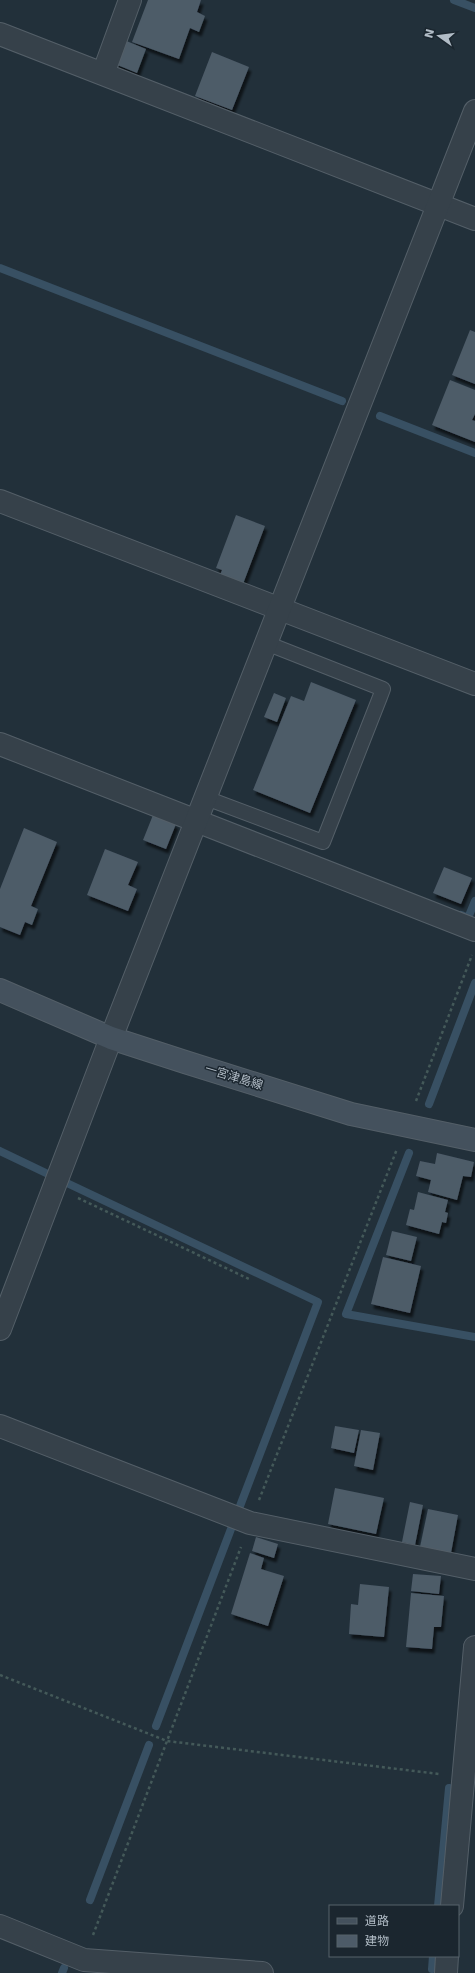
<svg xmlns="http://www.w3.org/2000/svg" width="475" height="1973" viewBox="0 0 475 1973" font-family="'DejaVu Sans','Noto Sans JP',sans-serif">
<defs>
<filter id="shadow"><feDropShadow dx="2.5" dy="4.5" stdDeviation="1" flood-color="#0009"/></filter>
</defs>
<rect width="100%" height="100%" fill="#22303a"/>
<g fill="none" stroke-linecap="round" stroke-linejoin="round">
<!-- stream -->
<path stroke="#385063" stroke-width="8" d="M454,0L475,8
M0,268L342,401
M380,416L475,453
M461,915L468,918L475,901
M429,1104L475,983
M0,1151L48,1174
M409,1153L346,1314L475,1337
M69,1184L318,1302L240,1506
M156,1726L231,1529
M90,1900L149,1745
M438,1906L449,1788
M432,1969L433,1956
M62,1973L64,1968"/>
</g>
<!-- building -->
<path fill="#4d5b68" filter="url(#shadow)" d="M148,0H201L197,12L205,16L199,32L190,28L179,59L132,42Z
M124,40L146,49L137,73L115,64Z
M212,52L249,67L232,110L195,96Z
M470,330L475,332V384L452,375Z
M450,380L475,390V414L472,420L475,421V442L432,425Z
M236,515L265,526L243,584L220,575L222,570L216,568Z
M311,682L356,700L310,813L253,790L291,696L304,701Z
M274,693L286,698L277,722L264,717Z
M153,815L176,824L166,849L143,840Z
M24,828L57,842L31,906L38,909L32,925L25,922L20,935L0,927V889Z
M105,849L138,862L128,885L137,889L128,911L87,895Z
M444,867L472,878L461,904L433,893Z
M437,1153L474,1162L471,1177L463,1176L457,1200L428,1192L431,1180L416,1176L420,1161L435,1164Z
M418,1192L448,1200L445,1212L448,1213L446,1223L442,1222L439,1234L406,1225L410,1209L414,1210Z
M392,1231L417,1237L411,1261L386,1255Z
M383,1257L421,1266L410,1313L371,1304Z
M335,1426L359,1430L354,1453L331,1448Z
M361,1430L380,1433L373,1470L354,1466Z
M335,1488L384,1498L376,1534L328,1524Z
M410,1502L423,1505L415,1545L402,1542Z
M428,1509L458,1515L451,1553L420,1547Z
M256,1537L278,1544L274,1558L252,1551Z
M250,1553L264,1558L261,1569L284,1576L268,1626L231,1614Z
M413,1574L441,1576L439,1594L411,1591Z
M360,1584L389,1587L384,1637L349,1634L351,1604L358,1605Z
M411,1593L444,1596L441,1627H434L432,1649L406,1647Z"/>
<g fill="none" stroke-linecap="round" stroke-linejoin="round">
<!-- service casing -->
<g stroke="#545f68" stroke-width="16">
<path id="service" d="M206,798L323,842L380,697L383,689L266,643"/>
</g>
<!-- minor casing -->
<g stroke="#545f68" stroke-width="24">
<path id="minor" d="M0,34L475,219
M103,74L130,0
M0,501L475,684
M0,744L475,930
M0,1329L111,1038
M0,1426L250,1523L475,1569
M452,1906L475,1647
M0,1926L84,1960L262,1973
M446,1973L447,1956"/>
</g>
<!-- tertiary casing -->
<g stroke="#545f68" stroke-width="24">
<path id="tertiary" d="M111,1038L475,111"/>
</g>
<!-- secondary casing -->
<g stroke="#545f68" stroke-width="24">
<path id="secondary" d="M0,990L111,1038L185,1062L351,1114L475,1140"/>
</g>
<!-- path -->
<path stroke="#445959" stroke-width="2.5" stroke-dasharray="3 3" stroke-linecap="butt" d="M416,1101L472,955
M78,1198L249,1279
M259,1500L397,1149
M0,1675L167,1741L439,1774
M93,1935L241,1547"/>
<!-- service -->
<use href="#service" stroke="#36414a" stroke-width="14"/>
<!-- minor -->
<use href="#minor" stroke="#36414a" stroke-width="22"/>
<!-- tertiary -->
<use href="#tertiary" stroke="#36414a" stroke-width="22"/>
<!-- secondary -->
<use href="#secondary" stroke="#44515d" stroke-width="22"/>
</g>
<g text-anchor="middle" stroke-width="3" stroke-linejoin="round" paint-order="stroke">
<!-- street labels -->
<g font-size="12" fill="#b1bcc6" stroke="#1b262f">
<text transform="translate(234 1077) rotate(17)" y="4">一宮津島線</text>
</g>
</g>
<!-- legend -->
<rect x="329" y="1905" width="130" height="52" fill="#1b262f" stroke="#57626b"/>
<rect x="337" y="1918" width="20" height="6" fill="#44515d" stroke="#57626b"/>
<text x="365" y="1925" font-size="12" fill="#b1bcc6">道路</text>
<rect x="337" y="1935" width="20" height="12" fill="#4d5b68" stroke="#57626b"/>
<text x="365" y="1945" font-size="12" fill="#b1bcc6">建物</text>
<!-- north arrow -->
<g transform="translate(439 36) rotate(284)" stroke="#1b262f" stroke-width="3" paint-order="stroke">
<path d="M0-3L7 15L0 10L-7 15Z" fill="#b1bcc6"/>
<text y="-6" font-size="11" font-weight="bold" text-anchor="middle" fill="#b1bcc6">N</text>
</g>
</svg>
